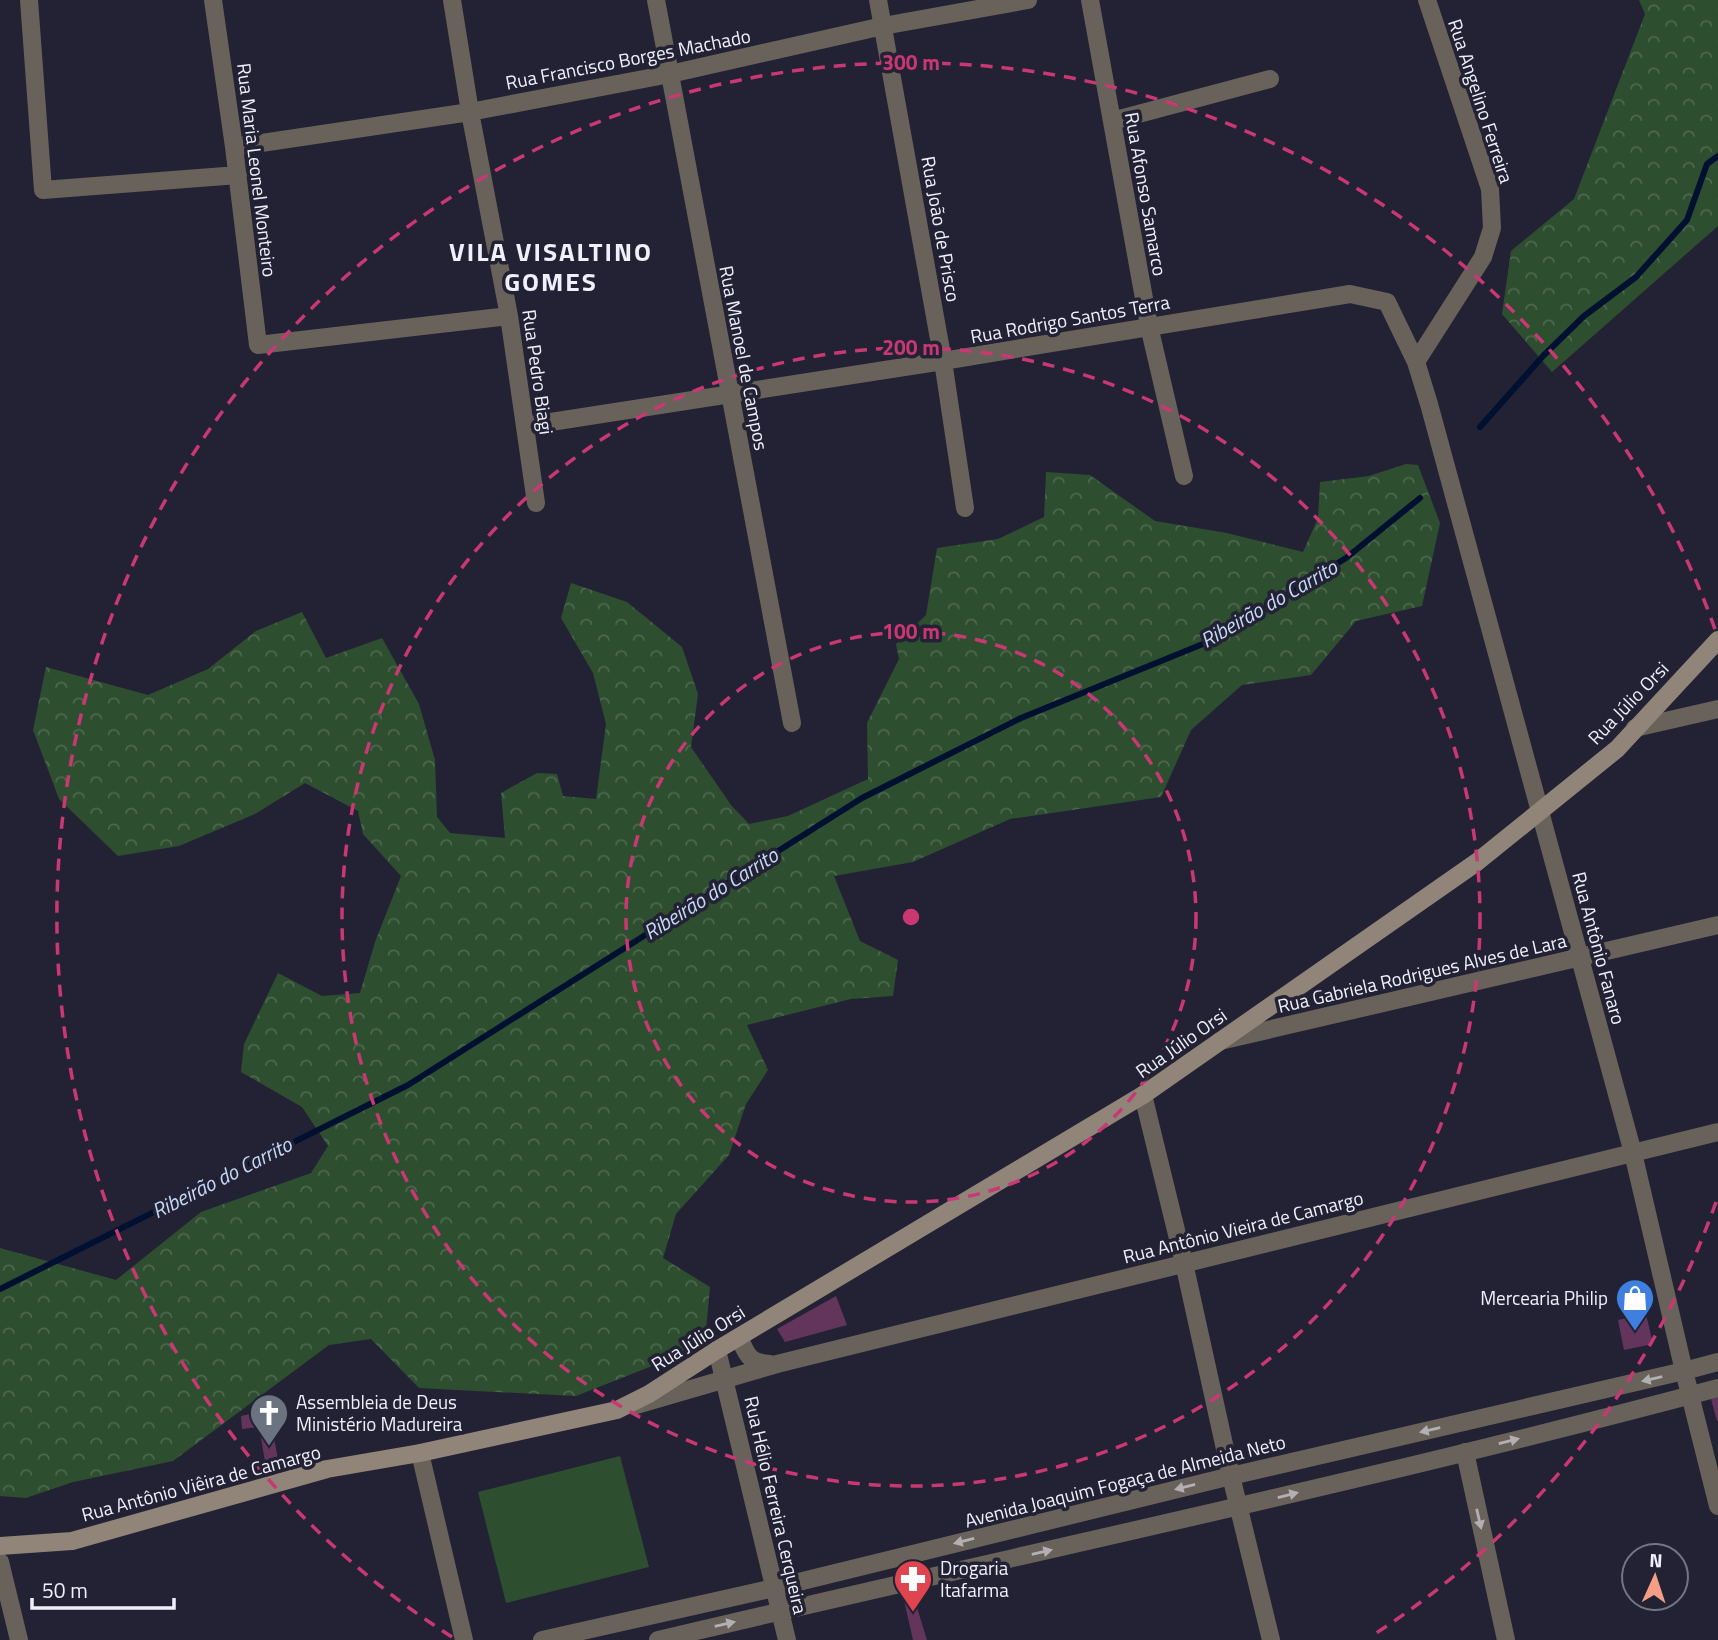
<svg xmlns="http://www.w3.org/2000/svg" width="1718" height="1640" viewBox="0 0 1718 1640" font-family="'Titillium Web',sans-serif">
<defs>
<pattern id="forest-crowns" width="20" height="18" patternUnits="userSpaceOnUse" patternTransform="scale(1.75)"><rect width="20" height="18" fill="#2e4e30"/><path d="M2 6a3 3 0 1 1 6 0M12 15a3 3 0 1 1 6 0" fill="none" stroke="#4d684f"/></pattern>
</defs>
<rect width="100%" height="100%" fill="#232234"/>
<!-- grass -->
<path fill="#2e4e30" d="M620,1456L649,1567L506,1603L478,1492Z"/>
<!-- forest -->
<path fill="url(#forest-crowns)" d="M1639,0H1718V226L1552,372L1502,314L1511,251L1574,199L1645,14Z
M1406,464L1418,465L1440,523L1422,606L1356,621L1311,675L1242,685L1191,730L1161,797L1010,819L913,862L834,876L860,941L898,960L893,996L851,999L747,1025L768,1070L746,1104L729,1155L676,1214L663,1258L710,1287L705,1341L652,1366L576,1396L419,1388L371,1339L329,1345L173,1461L73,1482L26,1498L0,1496V1248L116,1280L201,1212L311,1173L328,1146L302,1107L241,1072L244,1044L278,973L322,996L360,993L375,942L401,876L363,834L358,811L305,783L255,814L179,846L118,856L59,799L33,730L46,667L148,695L208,669L256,631L302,612L326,658L382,638L419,704L435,760L437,817L450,833L505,838L501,793L537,773L557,774L563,796L596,799L606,724L593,673L561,618L571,583L627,602L682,647L698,694L691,747L731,805L749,824L788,816L868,779L867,723L899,659L896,644L926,615L937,548L998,539L1044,517L1046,472L1090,475L1155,521L1227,533L1303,552L1318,518L1320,482L1369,476Z"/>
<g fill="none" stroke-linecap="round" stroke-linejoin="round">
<!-- stream -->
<path stroke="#001030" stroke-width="6" d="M1480,427L1543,356L1584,316L1636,277L1687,220L1707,164L1718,156
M0,1289L408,1085L862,798L1021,718L1220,637L1346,558L1420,498"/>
</g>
<!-- building -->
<path fill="#63355d" d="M836,1296L847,1325L785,1342L777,1329Z
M1646,1314L1653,1344L1624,1350L1618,1320Z
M1718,1397V1421H1717L1711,1399Z
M269,1410L279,1465L266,1467L259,1427L242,1429L241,1416Z
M910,1585L927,1640H913L901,1587Z"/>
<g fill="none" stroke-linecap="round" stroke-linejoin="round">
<!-- minor -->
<path stroke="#69625a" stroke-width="18" d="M29,0L43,190L238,175
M213,0L234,147L258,345L509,316
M452,0L470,112L509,316L536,503
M656,0L792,723
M878,0L943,361L965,508
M1090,0L1149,326L1184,476
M1112,121L1270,79
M234,147L470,112L670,74L883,26L1028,0
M1416,362L1483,257L1492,228L1490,189L1427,0
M525,426L943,361L1350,294L1387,302L1416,362L1429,404L1633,1153L1684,1371L1718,1506
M1635,728L1718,709
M1220,1041L1718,925
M1143,1095L1184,1263L1231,1476L1271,1640
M739,1337C747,1355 749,1363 770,1364
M717,1350L787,1640
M636,1405L777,1364L1718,1132
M1465,1452L1506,1640
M420,1453L464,1640
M0,1562L19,1640"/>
<!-- tertiary -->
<path stroke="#69625a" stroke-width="18" d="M542,1640L774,1588L1231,1476L1684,1371L1718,1362
M658,1640C1012,1556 1367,1482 1718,1388"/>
<!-- secondary -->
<path stroke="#908578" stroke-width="18" d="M0,1546L72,1541L327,1469L420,1453L617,1410L649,1394L717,1350L1143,1095L1477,862L1617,749L1718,640"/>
</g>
<!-- one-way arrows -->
<defs><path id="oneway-solid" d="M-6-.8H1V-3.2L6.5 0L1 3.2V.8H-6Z" transform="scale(1.75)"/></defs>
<g fill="#b3b0b3">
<use href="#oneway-solid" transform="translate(1652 1379) rotate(167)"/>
<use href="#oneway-solid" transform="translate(1430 1430) rotate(167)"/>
<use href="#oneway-solid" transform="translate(1509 1441) rotate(-14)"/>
<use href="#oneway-solid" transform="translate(1185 1487) rotate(166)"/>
<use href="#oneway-solid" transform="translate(1288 1495) rotate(-14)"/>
<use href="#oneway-solid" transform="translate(1479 1519) rotate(77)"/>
<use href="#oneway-solid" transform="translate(964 1541) rotate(166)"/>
<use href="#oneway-solid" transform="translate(1042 1552) rotate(-13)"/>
<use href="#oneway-solid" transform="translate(725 1624) rotate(-13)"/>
</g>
<!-- distance rings -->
<g fill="none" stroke="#c93873" stroke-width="3.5" stroke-dasharray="12 9">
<circle cx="911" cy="917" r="285"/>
<circle cx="911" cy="917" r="569"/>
<path d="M1716 1202A854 854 0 0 1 1370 1637M452 1637A854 854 0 1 1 1716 632"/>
</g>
<!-- icons -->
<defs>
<g id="shop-pin" transform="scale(2.0125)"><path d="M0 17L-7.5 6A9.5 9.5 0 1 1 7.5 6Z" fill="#3f7fe0" stroke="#232234"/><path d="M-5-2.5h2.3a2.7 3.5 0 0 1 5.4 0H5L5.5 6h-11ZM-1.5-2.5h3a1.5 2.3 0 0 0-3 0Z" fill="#fff"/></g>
<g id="church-pin" transform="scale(2.0125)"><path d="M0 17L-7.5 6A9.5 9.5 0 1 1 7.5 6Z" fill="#6b7280" stroke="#232234"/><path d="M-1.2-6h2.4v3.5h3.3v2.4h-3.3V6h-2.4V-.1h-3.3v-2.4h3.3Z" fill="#fff"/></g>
<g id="pharmacy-pin" transform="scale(2.0125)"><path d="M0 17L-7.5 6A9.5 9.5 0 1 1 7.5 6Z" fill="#e0444e" stroke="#232234"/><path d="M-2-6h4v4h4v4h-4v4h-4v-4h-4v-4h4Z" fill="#fff"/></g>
</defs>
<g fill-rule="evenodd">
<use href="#shop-pin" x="1635" y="1298"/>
<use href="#church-pin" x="269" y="1413"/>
<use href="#pharmacy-pin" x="913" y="1579"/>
</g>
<g text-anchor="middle" stroke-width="7" stroke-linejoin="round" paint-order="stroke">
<!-- street labels -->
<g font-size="19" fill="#f0f0fc" stroke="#232234">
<text transform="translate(628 59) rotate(-11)" y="7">Rua Francisco Borges Machado</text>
<text transform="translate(1481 101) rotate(72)" y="7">Rua Angelino Ferreira</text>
<text transform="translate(257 170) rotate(83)" y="7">Rua Maria Leonel Monteiro</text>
<text transform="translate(1146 194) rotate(80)" y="7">Rua Afonso Samarco</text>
<text transform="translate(941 229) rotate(80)" y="7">Rua João de Prisco</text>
<text transform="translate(1070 319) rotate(-10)" y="7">Rua Rodrigo Santos Terra</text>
<text transform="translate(744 358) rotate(79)" y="7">Rua Manoel de Campos</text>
<text transform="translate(538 372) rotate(82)" y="7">Rua Pedro Biagi</text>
<text transform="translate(1628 703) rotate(-46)" y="7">Rua Júlio Orsi</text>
<text transform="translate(1599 948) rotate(75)" y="7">Rua Antônio Fanaro</text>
<text transform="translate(1422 973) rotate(-13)" y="7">Rua Gabriela Rodrigues Alves de Lara</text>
<text transform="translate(1181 1043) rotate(-35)" y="7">Rua Júlio Orsi</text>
<text transform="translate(1243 1227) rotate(-14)" y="7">Rua Antônio Vieira de Camargo</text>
<text transform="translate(698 1338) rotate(-32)" y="7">Rua Júlio Orsi</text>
<text transform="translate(1125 1481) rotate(-14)" y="7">Avenida Joaquim Fogaça de Almeida Neto</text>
<text transform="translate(201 1483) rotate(-15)" y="7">Rua Antônio Viêira de Camargo</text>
<text transform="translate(776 1505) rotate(77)" y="7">Rua Hélio Ferreira Cerqueira</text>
</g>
<!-- poi labels -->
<g font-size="19" fill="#f0f0fc" stroke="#232234" text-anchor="start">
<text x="1608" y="1305" text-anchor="end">Mercearia Philip</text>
<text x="296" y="1409">Assembleia de Deus<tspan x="296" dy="22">Ministério Madureira</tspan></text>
<text x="940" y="1575">Drogaria<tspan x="940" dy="22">Itafarma</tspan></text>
</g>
<!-- water labels -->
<g font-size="21" font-style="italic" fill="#c5daf8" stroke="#232234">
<text transform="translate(1269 604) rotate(-30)" y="7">Ribeirão do Carrito</text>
<text transform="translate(711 894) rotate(-32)" y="7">Ribeirão do Carrito</text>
<text transform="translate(222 1178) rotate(-27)" y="7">Ribeirão do Carrito</text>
</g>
<!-- district labels -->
<g font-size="26" font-weight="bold" letter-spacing="2" fill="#f0f0fc" stroke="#232234">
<text x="551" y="261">VILA VISALTINO<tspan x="551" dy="30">GOMES</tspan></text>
</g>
</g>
<circle cx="911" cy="917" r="10" fill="#c93873" stroke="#232234" stroke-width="3.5"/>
<g font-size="21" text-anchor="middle" font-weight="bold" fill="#c93873" stroke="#232234" stroke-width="7" stroke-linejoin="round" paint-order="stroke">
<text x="911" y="70">300 m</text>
<text x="911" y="355">200 m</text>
<text x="911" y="639">100 m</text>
</g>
<!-- north arrow -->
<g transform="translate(1655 1577) rotate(3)"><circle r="33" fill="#232234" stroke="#757484" stroke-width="2"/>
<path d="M0-5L12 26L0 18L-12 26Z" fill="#f49e86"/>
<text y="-10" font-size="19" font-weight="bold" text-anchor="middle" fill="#f0f0fc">N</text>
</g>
<!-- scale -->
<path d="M32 1598v10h142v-10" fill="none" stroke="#f0f0fc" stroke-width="3.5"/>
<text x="42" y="1598" font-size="21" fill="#f0f0fc" stroke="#232234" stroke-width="5" paint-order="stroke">50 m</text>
</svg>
